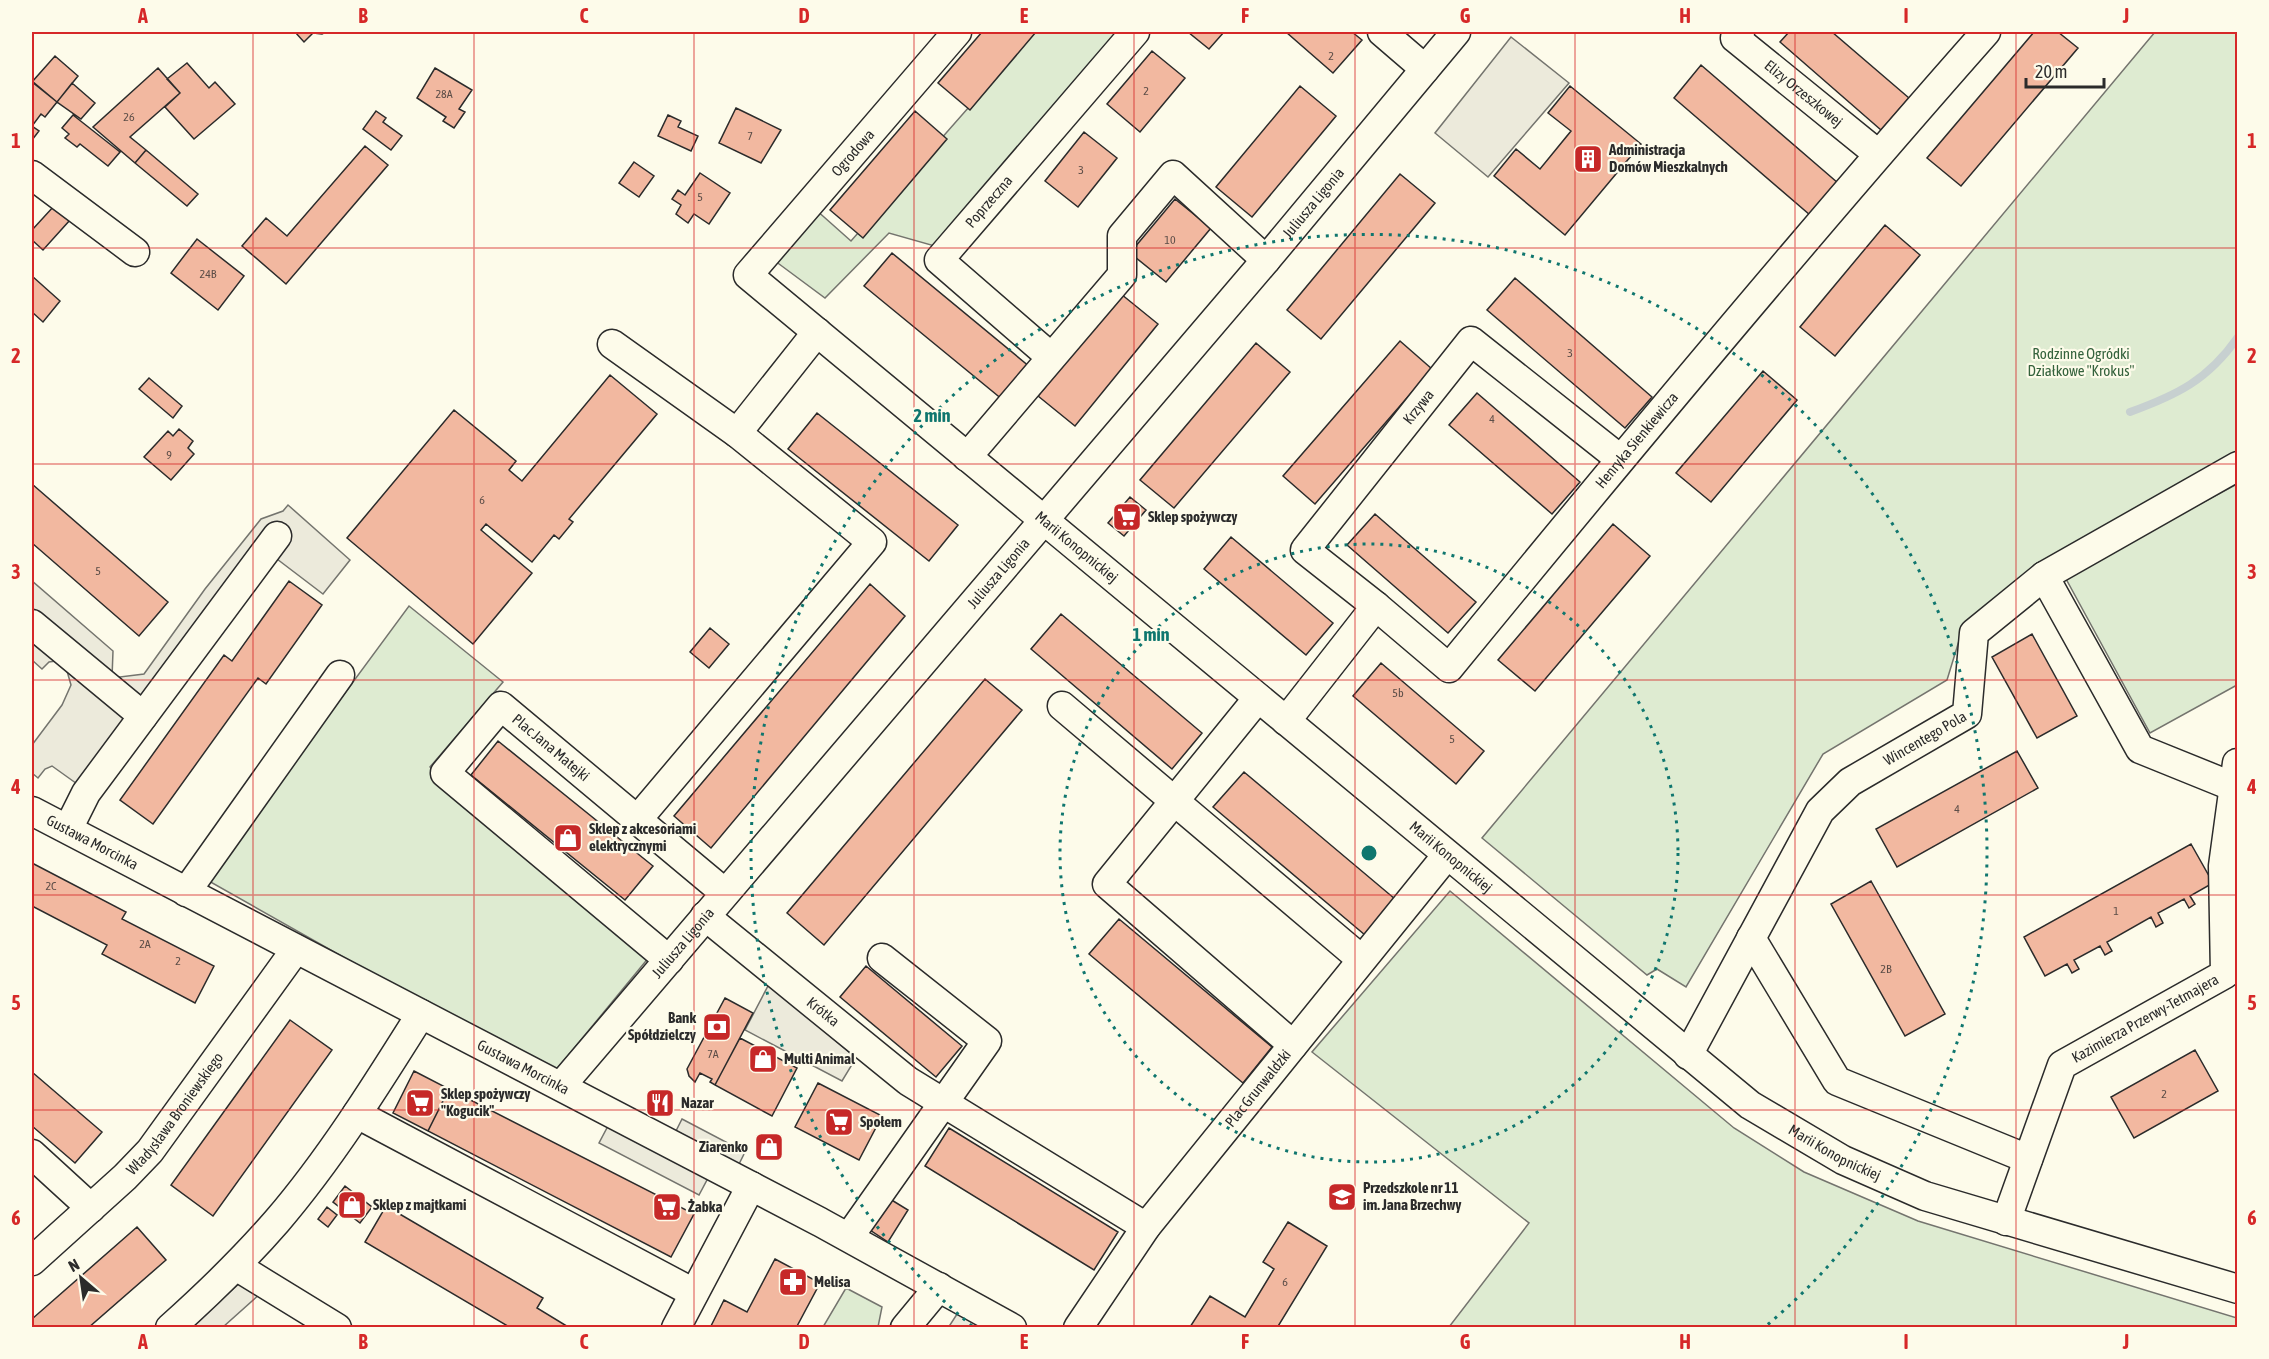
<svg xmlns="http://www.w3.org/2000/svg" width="2269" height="1359" viewBox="0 0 2269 1359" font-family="'Asap Condensed',sans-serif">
<rect width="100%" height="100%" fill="#fdfbea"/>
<!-- green -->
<path fill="#deebd1" stroke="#74746e" stroke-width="1.5" d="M1035,32H1123L938,247L889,233L825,298L771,258L815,209L851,241Z
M2155,32H2237V455L1962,631L1947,680L1823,754L1686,987L1657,969L1647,975L1482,838Z
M2237,484V685L2150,733L2065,577Z
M409,606L503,682L430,767L650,956L552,1075L207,880Z
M1450,891L1734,1128L1804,1172L1918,1221L2237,1318V1327H1449L1529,1223L1312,1052Z
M846,1288L882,1307L878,1327H823Z"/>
<!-- parking -->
<path fill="#eceadb" stroke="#74746e" stroke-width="1.5" d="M1511,37L1569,83L1488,177L1435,133Z
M288,505L350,560L323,594L273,556L94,796L52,766L45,769L38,778L32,773V745L62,705L71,685L67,671L56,661L49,662L42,669L32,660V581L113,651L112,678L144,674L205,589L261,519L283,511Z
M769,984L856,1058L842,1081L745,1030Z
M682,1119L745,1152L737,1168L674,1135Z
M608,1126L708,1178L699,1195L599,1143Z
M242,1281L262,1292L223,1327L190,1328Z
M959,1311L988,1328H948Z"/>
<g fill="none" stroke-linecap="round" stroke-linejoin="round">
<!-- stream -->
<path stroke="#c7d0d0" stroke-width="8" d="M2130,412C2177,395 2208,380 2238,337"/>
</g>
<!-- building -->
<path fill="#f2b8a0" stroke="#2b2b2b" stroke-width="1.5" d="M295,32H326L322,34L313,33L304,42Z
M982,32H1036L970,110L938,83Z
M1188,32H1224L1209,49Z
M1286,32H1352L1362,40L1333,73Z
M1789,32H1832L1909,98L1881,130L1780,42Z
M2034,32H2058L2078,48L1961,186L1927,158Z
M1152,51L1185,78L1140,132L1107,104Z
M55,56L78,76L57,102L32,82Z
M187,63L209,88L215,82L235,104L194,139L165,107L180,93L167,79Z
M1701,65L1838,183L1810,215L1674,98Z
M158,68L180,93L130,137L146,150L135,163L93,127Z
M435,68L472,90L459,109L465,112L454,128L443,121L446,117L417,98Z
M32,81L57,102L45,117L41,114L32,126L39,131L32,140Z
M72,83L95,103L81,119L57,102Z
M1300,86L1336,116L1252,217L1216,187Z
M1570,86L1641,144L1565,235L1494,176L1516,149L1540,169L1571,131L1548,113Z
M736,108L781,130L761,163L719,143Z
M376,111L386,118L383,122L402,136L391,150L363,129Z
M915,111L947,139L863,238L830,210Z
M73,115L120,152L108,166L80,144L77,147L65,138L69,134L62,128Z
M668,115L681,121L678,127L698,136L691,151L658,136Z
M1084,132L1117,158L1078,207L1045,181Z
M365,146L388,165L286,284L242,246L266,218L287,236Z
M146,150L198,194L187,206L135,163Z
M634,162L654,176L639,197L619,183Z
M700,173L730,193L709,224L694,214L688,223L676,214L681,205L672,199L678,190L685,195Z
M1400,174L1435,203L1321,339L1287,310Z
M1175,199L1211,228L1166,282L1130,253Z
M54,206L70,220L43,250L32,240V230Z
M1885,225L1920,255L1835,356L1800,327Z
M197,239L244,276L218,310L171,273Z
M892,253L1030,367L1003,400L864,286Z
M32,276L60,301L43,322L32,312Z
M1515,278L1652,397L1625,428L1487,310Z
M1121,294L1158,324L1075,426L1038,396Z
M1400,341L1432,369L1315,504L1283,476Z
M1256,343L1290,372L1174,508L1140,480Z
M1763,371L1797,400L1711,502L1676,473Z
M610,375L657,414L569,519L573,522L559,539L554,535L532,562L486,524L481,530L532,573L473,644L347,538L454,410L516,461L509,470L522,481Z
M149,378L182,406L173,418L139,389Z
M1477,393L1580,482L1552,514L1449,425Z
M817,413L958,525L929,561L788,449Z
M179,429L193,441L188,448L194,454L171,480L144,457L168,431L173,436Z
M32,484L168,602L139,636L32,543Z
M1130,497L1146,510L1124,536L1108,523Z
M1375,514L1476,602L1448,633L1347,545Z
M1613,524L1650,556L1535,691L1498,660Z
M1231,537L1333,623L1306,655L1204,569Z
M289,581L322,605L266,684L258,678L153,824L120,800L224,655L232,661Z
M870,584L905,616L711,848L674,816Z
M1061,614L1202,733L1172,769L1031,649Z
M710,628L729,644L709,668L690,652Z
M2032,634L2077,716L2037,738L1992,657Z
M1381,663L1484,751L1456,784L1353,696Z
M985,679L1022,710L824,945L787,913Z
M498,741L653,866L625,900L471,775Z
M2017,751L2038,788L1897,867L1876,829Z
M1244,772L1395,899L1365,935L1213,807Z
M2191,844L2213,883L2190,896L2195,904L2189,908L2184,899L2158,913L2163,923L2156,927L2151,917L2107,942L2112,951L2105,955L2100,946L2074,960L2079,969L2072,973L2067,964L2045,976L2024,937Z
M32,863L126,912L122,919L214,966L195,1003L102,954L107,945L32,906Z
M1871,881L1945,1014L1905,1036L1831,904Z
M1119,919L1272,1047L1243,1083L1089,954Z
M866,966L962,1046L936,1077L840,997Z
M725,998L753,1013L715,1085L710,1082L712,1079L700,1073L695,1082L689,1076L687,1069Z
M290,1020L332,1050L213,1216L171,1185Z
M740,1038L797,1068L772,1116L715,1085Z
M2195,1050L2218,1091L2134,1138L2111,1097Z
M414,1071L449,1089L428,1131L393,1113Z
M32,1072L102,1132L75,1163L32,1126Z
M818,1083L882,1116L859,1160L795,1127Z
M449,1089L694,1214L671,1257L428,1131Z
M949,1128L1118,1232L1094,1270L925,1166Z
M345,1186L372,1207L360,1223L333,1202Z
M890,1199L908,1210L888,1242L870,1230Z
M386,1206L543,1298L537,1308L570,1328H511L365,1242Z
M327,1207L337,1215L328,1227L318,1219Z
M1288,1222L1327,1246L1277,1328L1190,1327L1210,1296L1245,1317L1274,1269L1263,1262Z
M137,1227L166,1260L88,1328H32V1319Z
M775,1259L820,1283L796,1328H710L724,1300L747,1312Z"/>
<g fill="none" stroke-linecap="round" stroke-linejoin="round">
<!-- minor casing -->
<g stroke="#2b2b2b" stroke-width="31">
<g id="minor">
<path id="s1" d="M957,32L748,275L1750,1105L1843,1160L1925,1196L2238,1289"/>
<path d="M1382,32L1425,69"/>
<path id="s2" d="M1740,32L1735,38L1878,154"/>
<path d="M32,175L135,252"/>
<path d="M612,344L737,433L872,542L637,820"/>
<path id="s3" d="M1051,357L939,260L1135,32"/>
<path d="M737,433L817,332"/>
<path d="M967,457L1122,275V236L1173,175L1266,260"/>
<path d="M2044,576L2140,749L2234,787"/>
<path id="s4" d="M1376,606L1305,550L1471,341L1620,459"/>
<path d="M32,624L143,716"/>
<path d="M1258,698L1107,884L1293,1045"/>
<path d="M1062,706L1361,959"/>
<path id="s5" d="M1286,721L1376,606L1449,668C1625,453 1802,240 1986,32"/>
<path id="s6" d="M32,811L820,1222L1012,1328"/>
<path d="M68,829L86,793L277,536"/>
<path d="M186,892L340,675"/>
<path id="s7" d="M705,916L908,1081L1146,1227"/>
<path d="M1751,938L1837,1081L2028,1159"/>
<path id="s8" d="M669,960L445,773L501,706L725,893"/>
<path id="s9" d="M1688,1055L1820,811L1850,782L1967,714L1974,633L2044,576L2238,466"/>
<path id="s10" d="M561,1086L1266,260L1456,32"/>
<path d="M357,1114L694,1293"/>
<path d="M32,1154L91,1208"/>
<path id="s11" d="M2006,1221L2062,1065L2225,974L2223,866L2237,763"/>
<path d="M849,1237L987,1041L882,958"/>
<path id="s12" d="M32,1261L125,1177L150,1151L296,949"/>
<path d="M236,1266L337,1328"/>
<path d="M170,1328C208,1294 244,1259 277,1221C331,1158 377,1084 421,1014"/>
<path d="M676,1328L751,1186"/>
<path d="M905,1328L939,1287"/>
<path id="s13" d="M1078,1328L1146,1227L1447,855"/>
</g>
</g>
<!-- minor -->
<use href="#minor" stroke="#fdfbea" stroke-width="28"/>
</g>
<!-- grid -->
<path fill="none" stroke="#d62828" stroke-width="1.5" stroke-opacity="0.55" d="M253,32V1328M474,32V1328M694,32V1328M914,32V1328M1134,32V1328M1355,32V1328M1575,32V1328M1795,32V1328M2016,32V1328M32,248H2238M32,464H2238M32,680H2238M32,895H2238M32,1110H2238"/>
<!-- distance rings -->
<g fill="none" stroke="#0f766e" stroke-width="3" stroke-dasharray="3 6">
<circle cx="1369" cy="853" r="309"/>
<path d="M972 1326A618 618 0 1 1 1766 1326"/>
</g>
<!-- icons -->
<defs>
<g id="building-square" transform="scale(1.5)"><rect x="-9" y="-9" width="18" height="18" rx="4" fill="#c62828" stroke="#fdfbea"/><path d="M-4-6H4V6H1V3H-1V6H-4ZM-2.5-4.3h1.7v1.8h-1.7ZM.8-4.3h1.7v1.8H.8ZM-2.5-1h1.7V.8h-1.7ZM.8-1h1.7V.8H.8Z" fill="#fff"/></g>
<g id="supermarket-square" transform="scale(1.5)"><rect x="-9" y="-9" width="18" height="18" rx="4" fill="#c62828" stroke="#fdfbea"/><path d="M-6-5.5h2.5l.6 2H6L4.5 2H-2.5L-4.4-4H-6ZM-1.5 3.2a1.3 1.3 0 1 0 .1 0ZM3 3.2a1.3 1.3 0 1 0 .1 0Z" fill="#fff"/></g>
<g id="shop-square" transform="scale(1.5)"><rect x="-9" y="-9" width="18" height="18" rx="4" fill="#c62828" stroke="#fdfbea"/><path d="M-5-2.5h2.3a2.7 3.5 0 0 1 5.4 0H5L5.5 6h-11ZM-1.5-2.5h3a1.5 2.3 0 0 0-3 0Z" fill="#fff"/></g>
<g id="bank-square" transform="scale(1.5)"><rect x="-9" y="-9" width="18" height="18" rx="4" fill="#c62828" stroke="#fdfbea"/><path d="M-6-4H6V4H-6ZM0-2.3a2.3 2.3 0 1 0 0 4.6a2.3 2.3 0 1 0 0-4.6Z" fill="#fff"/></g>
<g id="restaurant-square" transform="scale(1.5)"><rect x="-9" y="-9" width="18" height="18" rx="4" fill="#c62828" stroke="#fdfbea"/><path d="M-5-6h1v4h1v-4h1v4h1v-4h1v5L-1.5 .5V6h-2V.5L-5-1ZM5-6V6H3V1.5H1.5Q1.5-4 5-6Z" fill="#fff"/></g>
<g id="school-square" transform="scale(1.5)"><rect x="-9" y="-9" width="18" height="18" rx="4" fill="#c62828" stroke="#fdfbea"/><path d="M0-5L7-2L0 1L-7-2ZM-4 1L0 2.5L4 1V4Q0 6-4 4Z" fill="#fff"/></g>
<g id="pharmacy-square" transform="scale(1.5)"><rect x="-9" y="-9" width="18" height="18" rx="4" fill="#c62828" stroke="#fdfbea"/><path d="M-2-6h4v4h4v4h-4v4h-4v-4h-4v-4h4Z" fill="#fff"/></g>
</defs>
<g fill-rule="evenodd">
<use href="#building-square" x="1588" y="159"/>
<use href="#supermarket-square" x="1127" y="517"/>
<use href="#shop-square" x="568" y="838"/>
<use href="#bank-square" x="717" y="1027"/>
<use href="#shop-square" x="763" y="1059"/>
<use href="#supermarket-square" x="420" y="1103"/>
<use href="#restaurant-square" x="660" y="1103"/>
<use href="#supermarket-square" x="839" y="1122"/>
<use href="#shop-square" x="769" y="1147"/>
<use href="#school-square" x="1342" y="1197"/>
<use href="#shop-square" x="352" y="1205"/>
<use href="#supermarket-square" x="667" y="1207"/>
<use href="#pharmacy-square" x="793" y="1282"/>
</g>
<g text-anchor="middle" stroke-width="4.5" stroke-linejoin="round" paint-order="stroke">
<!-- number labels -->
<g font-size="12" fill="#5d4e48">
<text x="1331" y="60">2</text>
<text x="1146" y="95">2</text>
<text x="444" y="98">28A</text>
<text x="129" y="121">26</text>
<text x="750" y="140">7</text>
<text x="1081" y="174">3</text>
<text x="700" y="201">5</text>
<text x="1170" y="244">10</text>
<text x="208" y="278">24B</text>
<text x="1570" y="357">3</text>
<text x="1492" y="423">4</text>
<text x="169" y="459">9</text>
<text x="482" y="504">6</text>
<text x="98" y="575">5</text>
<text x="1398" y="697">5b</text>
<text x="1452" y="743">5</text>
<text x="1957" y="813">4</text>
<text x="51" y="890">2C</text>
<text x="2116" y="915">1</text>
<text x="145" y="948">2A</text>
<text x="178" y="965">2</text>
<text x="1886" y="973">2B</text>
<text x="713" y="1058">7A</text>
<text x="2164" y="1098">2</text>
<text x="1285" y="1286">6</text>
</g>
<!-- street labels -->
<g font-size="15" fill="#2b2b2b" stroke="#fdfbea">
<text dy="5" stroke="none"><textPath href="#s2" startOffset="96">Elizy Orzeszkowej</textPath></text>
<text transform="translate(853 153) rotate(-49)" y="5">Ogrodowa</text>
<text dy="5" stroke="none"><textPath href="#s3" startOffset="225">Poprzeczna</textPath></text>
<text dy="5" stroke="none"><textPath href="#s10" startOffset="1160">Juliusza Ligonia</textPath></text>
<text dy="5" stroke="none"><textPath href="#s4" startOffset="273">Krzywa</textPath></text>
<text dy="5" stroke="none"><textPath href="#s5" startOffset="537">Henryka Sienkiewicza</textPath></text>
<text dy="5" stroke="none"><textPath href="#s1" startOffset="747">Marii Konopnickiej</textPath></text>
<text dy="5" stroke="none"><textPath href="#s10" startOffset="674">Juliusza Ligonia</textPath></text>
<text dy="5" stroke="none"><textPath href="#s9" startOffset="406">Wincentego Pola</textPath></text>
<text dy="5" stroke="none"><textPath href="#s8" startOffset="444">Plac Jana Matejki</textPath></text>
<text dy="5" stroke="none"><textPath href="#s6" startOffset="68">Gustawa Morcinka</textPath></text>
<text dy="5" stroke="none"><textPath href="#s1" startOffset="1233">Marii Konopnickiej</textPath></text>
<text dy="5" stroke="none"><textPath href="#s10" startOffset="188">Juliusza Ligonia</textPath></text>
<text dy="5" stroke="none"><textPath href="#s7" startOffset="152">Krótka</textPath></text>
<text dy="5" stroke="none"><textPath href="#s11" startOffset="261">Kazimierza Przerwy-Tetmajera</textPath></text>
<text dy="5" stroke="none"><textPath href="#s6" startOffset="554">Gustawa Morcinka</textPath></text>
<text dy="5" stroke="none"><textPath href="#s13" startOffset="300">Plac Grunwaldzki</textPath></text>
<text dy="5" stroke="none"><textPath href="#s12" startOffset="206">Władysława Broniewskiego</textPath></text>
<text dy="5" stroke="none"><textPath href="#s1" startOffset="1719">Marii Konopnickiej</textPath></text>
</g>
<!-- poi labels -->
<g font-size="15" font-weight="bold" fill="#2b2b2b" stroke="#fdfbea" text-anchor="start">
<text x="1609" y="155">Administracja<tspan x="1609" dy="17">Domów Mieszkalnych</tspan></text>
<text x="1148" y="522">Sklep spożywczy</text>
<text x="589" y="834">Sklep z akcesoriami<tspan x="589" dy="17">elektrycznymi</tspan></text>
<text x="696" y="1023" text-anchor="end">Bank<tspan x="696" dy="17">Spółdzielczy</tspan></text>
<text x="784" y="1064">Multi Animal</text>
<text x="441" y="1099">Sklep spożywczy<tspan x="441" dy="17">"Kogucik"</tspan></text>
<text x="681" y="1108">Nazar</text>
<text x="860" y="1127">Społem</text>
<text x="748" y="1152" text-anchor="end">Ziarenko</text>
<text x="1363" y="1193">Przedszkole nr 11<tspan x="1363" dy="17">im. Jana Brzechwy</tspan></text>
<text x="373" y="1210">Sklep z majtkami</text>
<text x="688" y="1212">Żabka</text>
<text x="814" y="1287">Melisa</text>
</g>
<!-- park labels -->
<g font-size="15" fill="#34623c" stroke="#fdfbea">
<text x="2081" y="359">Rodzinne Ogródki<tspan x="2081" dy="17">Działkowe "Krokus"</tspan></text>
</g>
</g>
<circle cx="1369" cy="853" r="9" fill="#0f766e" stroke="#fdfbea" stroke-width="3"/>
<g font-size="18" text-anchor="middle" font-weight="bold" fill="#0f766e" stroke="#fdfbea" stroke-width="4.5" stroke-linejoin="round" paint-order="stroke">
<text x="932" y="422">2 min</text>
<text x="1151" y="641">1 min</text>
</g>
<!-- border -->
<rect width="2269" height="1359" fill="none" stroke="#fdfbea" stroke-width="66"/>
<!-- north arrow -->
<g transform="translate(81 1278) rotate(331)" stroke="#fdfbea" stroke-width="4.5" paint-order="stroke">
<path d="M0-4.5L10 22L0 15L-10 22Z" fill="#2b2b2b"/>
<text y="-9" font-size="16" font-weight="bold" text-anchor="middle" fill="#2b2b2b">N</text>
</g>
<!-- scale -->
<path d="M2026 78v9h78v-9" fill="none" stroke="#2b2b2b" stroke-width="3"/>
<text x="2035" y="78" font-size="18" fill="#2b2b2b" stroke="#fdfbea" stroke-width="4.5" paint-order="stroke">20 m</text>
<rect x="33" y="33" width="2203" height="1293" fill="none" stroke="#d62828" stroke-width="2"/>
<g font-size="20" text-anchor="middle" font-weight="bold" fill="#d62828">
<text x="143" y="23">A</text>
<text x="363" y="23">B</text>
<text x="584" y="23">C</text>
<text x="804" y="23">D</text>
<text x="1024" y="23">E</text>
<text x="1245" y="23">F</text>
<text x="1465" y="23">G</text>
<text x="1685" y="23">H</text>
<text x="1906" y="23">I</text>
<text x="2126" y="23">J</text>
<text x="16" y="148">1</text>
<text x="2252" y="148">1</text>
<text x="16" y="363">2</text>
<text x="2252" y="363">2</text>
<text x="16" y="579">3</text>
<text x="2252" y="579">3</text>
<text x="16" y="794">4</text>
<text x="2252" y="794">4</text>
<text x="16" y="1010">5</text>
<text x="2252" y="1010">5</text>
<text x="16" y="1225">6</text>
<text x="2252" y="1225">6</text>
<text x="143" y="1349">A</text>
<text x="363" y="1349">B</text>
<text x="584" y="1349">C</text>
<text x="804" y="1349">D</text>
<text x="1024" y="1349">E</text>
<text x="1245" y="1349">F</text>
<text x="1465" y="1349">G</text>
<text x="1685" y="1349">H</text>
<text x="1906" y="1349">I</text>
<text x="2126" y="1349">J</text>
</g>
</svg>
